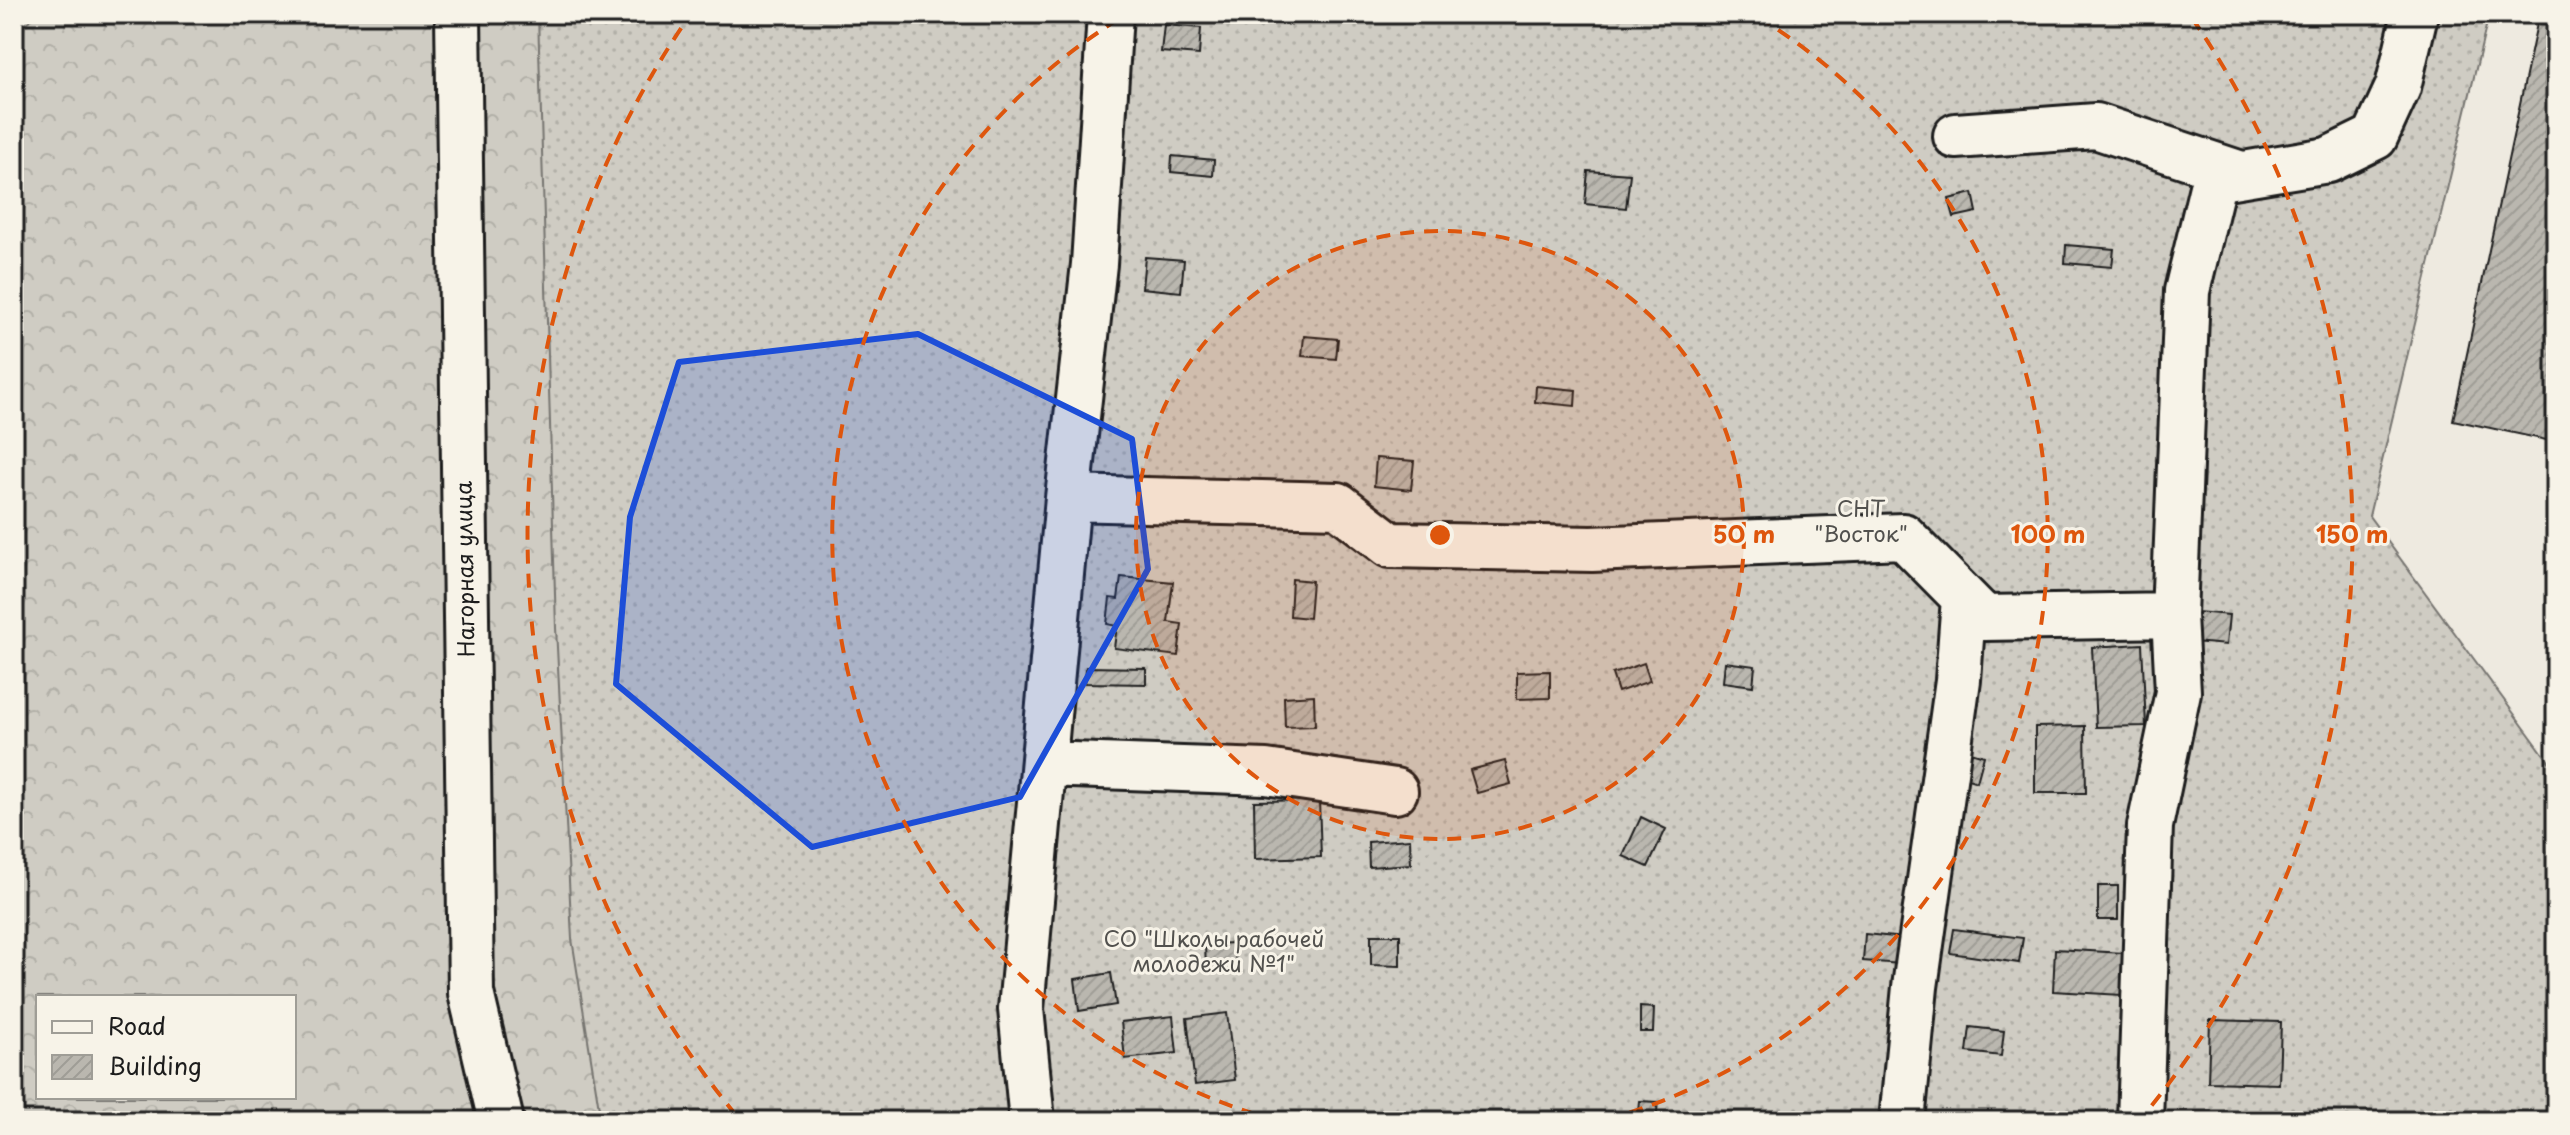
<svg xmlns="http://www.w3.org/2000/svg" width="2570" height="1135" viewBox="0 0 2570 1135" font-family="'Playpen Sans',sans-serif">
<defs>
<pattern id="forest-crowns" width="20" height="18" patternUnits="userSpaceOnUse" patternTransform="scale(2)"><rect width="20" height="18" fill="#cfccc3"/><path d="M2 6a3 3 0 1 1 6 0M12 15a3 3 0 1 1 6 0" fill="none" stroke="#b1afa7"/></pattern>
<pattern id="garden-dots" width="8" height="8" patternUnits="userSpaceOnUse" patternTransform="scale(2)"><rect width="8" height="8" fill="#cfccc3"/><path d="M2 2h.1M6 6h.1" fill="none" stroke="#b1afa7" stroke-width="1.8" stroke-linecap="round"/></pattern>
<pattern id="building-hatch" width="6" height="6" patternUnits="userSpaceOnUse" patternTransform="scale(2)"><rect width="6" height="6" fill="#bab7af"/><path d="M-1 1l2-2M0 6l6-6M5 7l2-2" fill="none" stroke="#9f9d96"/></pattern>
</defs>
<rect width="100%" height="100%" fill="#eeeae0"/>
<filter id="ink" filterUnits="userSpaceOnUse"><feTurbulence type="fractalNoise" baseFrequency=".0125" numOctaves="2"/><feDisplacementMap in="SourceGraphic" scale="16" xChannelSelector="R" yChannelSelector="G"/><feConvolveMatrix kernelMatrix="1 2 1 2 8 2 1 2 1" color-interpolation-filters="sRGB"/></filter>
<g filter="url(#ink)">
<!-- forest -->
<path fill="url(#forest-crowns)" stroke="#767470" stroke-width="2" fill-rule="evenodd" d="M38,14H1012L954,1121H14V32ZM38,997H294V1097H38Z"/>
<!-- garden -->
<path fill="url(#garden-dots)" stroke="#767470" stroke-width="2" d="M538,14H2489L2369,516L2556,771V1121H601L572,939L556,628Z"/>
<!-- building -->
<path fill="url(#building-hatch)" stroke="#1c1c1c" stroke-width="2" d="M1291,14H1333L1332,23L1290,20Z
M2539,14H2556V442L2453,420Z
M1164,25L1201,28L1199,55L1161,52Z
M1172,156L1214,160L1213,176L1171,172Z
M1588,171L1630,174L1626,208L1585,204Z
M1973,193L1977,212L1954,217L1949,199Z
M2066,245L2114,249L2112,267L2065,263Z
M1145,257L1184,260L1181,292L1142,288Z
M1304,336L1338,339L1336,359L1302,356Z
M1536,386L1576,390L1575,406L1535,402Z
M1376,458L1414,461L1411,490L1374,486Z
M1121,577L1173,582L1168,622L1182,624L1178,656L1114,648L1117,626L1107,624L1110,598L1118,599Z
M1292,579L1312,581L1309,618L1290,616Z
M2197,612L2229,615L2226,645L2194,642Z
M2142,644L2146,726L2096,727L2092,647Z
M1725,662L1755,666L1753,686L1723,682Z
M1644,663L1650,681L1618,692L1612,674Z
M1086,667L1146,668V684L1085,683Z
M1550,671V698L1517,699V672Z
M1314,695L1315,726L1285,727L1284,697Z
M2085,726L2086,793H2035V727Z
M1961,749L1984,756L1977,782L1953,774Z
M1505,761L1511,784L1477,793L1470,770Z
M1319,800L1321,857L1255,859L1254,801Z
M1641,817L1666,829L1648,867L1623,856Z
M1410,839L1411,864L1369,867L1368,842Z
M2098,886H2118V920H2098Z
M1954,929L2023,938L2019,963L1950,953Z
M1865,934L1904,938L1901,964L1863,961Z
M1371,935H1400V966L1371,965Z
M1235,943L1236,970L1206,971L1205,944Z
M2055,949L2124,953L2122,995L2053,991Z
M1111,973L1116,1005L1079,1011L1075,979Z
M1640,1007L1654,1008L1653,1032H1640Z
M1227,1013L1235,1080L1195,1085L1187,1018Z
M1173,1016L1177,1053L1125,1059L1121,1022Z
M2210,1020L2281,1022L2279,1084L2208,1082Z
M1970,1027L2004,1031L2001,1056L1967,1052Z
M1640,1101L1658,1102L1656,1121H1638Z"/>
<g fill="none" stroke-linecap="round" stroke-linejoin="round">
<!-- minor casing -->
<g stroke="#1c1c1c" stroke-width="50">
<path id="minor" d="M458,14L471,993L501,1121
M1956,136L2096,126L2241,174
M1068,498L1094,264L1110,14
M1044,764L1266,772L1395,791
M1032,1121L1021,1009L1068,498L1338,505L1390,545L1592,549L1903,536L1984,618L2174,615L2187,291L2214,179L2328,160L2375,137L2398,87L2415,14
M1902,1121L1915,987L1958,680L1964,598
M2140,1121L2150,826L2178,692L2174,615"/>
</g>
<!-- minor -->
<use href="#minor" stroke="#f7f3e8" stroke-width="44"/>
</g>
</g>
<!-- marked area -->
<path fill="#1d4ed8" fill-opacity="0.2" stroke="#1d4ed8" stroke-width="6" stroke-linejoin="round" d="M918,334L1132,439L1148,569L1020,797L812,847L616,684L630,517L679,362Z"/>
<!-- distance rings -->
<circle cx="1440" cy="535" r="304" fill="#de560d" fill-opacity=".12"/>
<g fill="none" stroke="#de560d" stroke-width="4" stroke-dasharray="14 10">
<circle cx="1440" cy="535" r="304"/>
<path d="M1278 1121A608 608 0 0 1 1122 17M1758 17A608 608 0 0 1 1602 1121"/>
<path d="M736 1115A912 912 0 0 1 688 18M2192 18A912 912 0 0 1 2144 1115"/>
</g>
<g text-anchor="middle" stroke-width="6" stroke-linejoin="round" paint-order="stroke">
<!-- park labels -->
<g font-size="22" fill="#52514e" stroke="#f7f3e8">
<text x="1861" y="517">СНТ<tspan x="1861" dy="25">"Восток"</tspan></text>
<text x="1214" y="947">СО "Школы рабочей<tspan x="1214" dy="25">молодежи №1"</tspan></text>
</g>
<!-- street labels -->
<g font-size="22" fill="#1c1c1c" stroke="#f7f3e8">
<text transform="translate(465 569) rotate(-91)" y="8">Нагорная улица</text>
</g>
</g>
<circle cx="1440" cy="535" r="12" fill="#de560d" stroke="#f7f3e8" stroke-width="4"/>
<g font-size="24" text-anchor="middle" font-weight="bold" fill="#de560d" stroke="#f7f3e8" stroke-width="6" stroke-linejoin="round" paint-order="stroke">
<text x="1744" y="543">50 m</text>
<text x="2048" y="543">100 m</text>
<text x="2352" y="543">150 m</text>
</g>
<!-- margin -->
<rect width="2570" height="1135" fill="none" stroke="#f7f3e8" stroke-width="48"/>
<rect x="24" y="24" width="2522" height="1087" fill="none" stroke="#1c1c1c" stroke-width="3" filter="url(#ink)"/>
<!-- legend -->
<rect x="36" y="995" width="260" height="104" fill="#f7f3e8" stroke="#9f9d96" stroke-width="2"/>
<rect x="52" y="1021" width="40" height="12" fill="#f7f3e8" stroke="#9f9d96" stroke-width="2"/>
<text x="108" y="1035" font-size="24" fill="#1c1c1c">Road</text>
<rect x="52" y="1055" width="40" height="24" fill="url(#building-hatch)" stroke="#9f9d96" stroke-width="2"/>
<text x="108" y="1075" font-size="24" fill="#1c1c1c">Building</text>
</svg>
